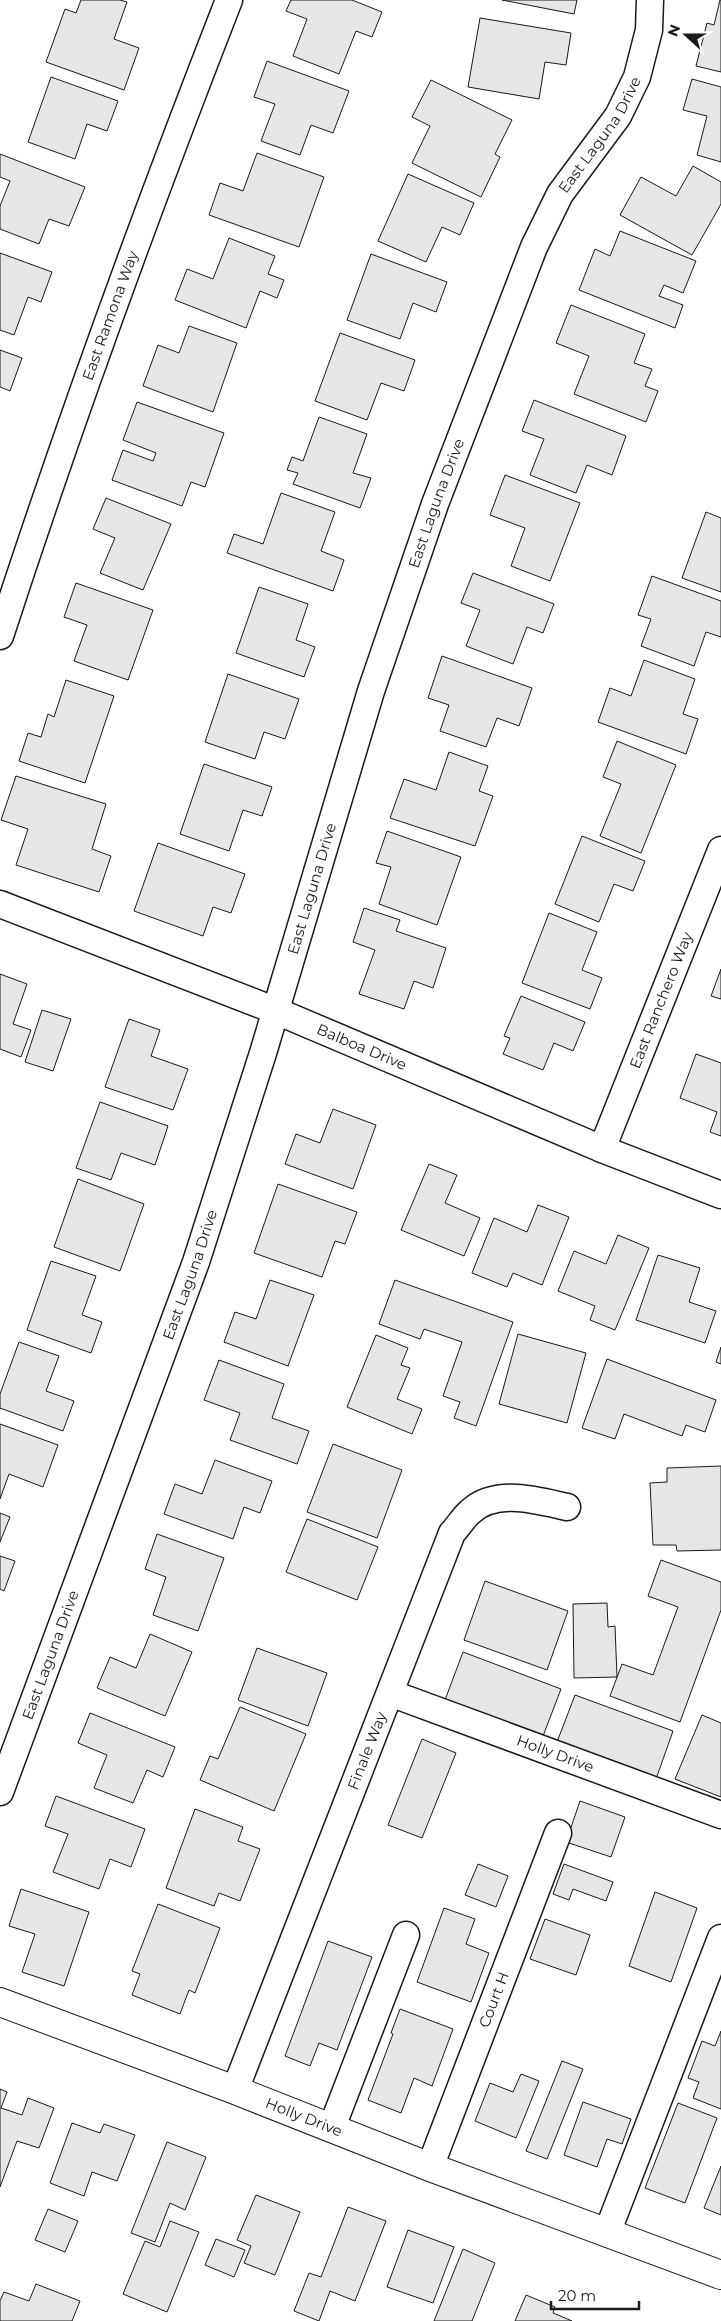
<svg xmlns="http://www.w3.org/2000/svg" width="721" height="2321" viewBox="0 0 721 2321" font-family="Montserrat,sans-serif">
<rect width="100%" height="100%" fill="#fff"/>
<!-- building -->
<path fill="#e6e6e6" stroke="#1a1a1a" d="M81,0H120L127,2L114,39L139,48L124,90L46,62L65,9L76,13Z
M291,0H352L382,12L372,37L356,31L339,74L293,56L307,19L286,11Z
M502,0H577L574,14Z
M720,0H721V72L696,66L707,23L714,25Z
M480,18L571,33L566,65L545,62L539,99L468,87Z
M267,61L349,91L333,133L311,125L300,155L261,141L275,104L254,97Z
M51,77L118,101L107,131L87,124L75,159L28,142Z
M692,79L721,87V162L697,155L707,116L683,110Z
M431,80L512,120L495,154L500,157L481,197L412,163L430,126L412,117Z
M257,153L324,177L299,247L209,215L220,183L243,191Z
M0,154L85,187L69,226L49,219L39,244L0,229V206L10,181L0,177Z
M693,166L721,182V204L692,255L620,215L641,177L676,196Z
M408,174L474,203L460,235L442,227L426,262L378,241Z
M620,231L696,261L683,293L664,285L659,296L683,305L675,328L579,290L595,249L610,256Z
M229,238L275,256L268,274L284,280L277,298L260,291L246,328L175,300L187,269L213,279Z
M0,253L52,272L41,302L28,297L14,335L0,330Z
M371,254L447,282L436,312L413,303L400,339L347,320Z
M571,305L645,334L634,363L652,369L645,386L658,391L646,422L574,394L589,356L556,343Z
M189,326L237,343L213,412L143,386L158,345L179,353Z
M340,333L415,360L404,391L381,383L367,420L315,401Z
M0,350L22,358L10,391L0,387Z
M534,400L626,436L612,475L587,465L576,493L530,475L544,439L522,431Z
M137,402L224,433L205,487L191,482L182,506L112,480L123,450L153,461L156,453L123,440Z
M319,417L367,434L353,473L371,478L360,508L293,484L298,473L287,470L292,457L303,461Z
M505,475L580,503L550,581L511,566L525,528L490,515Z
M281,493L335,512L321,551L344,560L333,591L227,553L234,534L263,544Z
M106,498L171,524L143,590L100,573L115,538L93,529Z
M706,512L721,518V592L682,578Z
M473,573L554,604L543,633L527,627L513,664L466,646L480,610L461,603Z
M652,576L721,601V637L706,632L694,666L641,646L651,619L638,615Z
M76,583L153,610L128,680L74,661L87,625L64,617Z
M259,587L308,604L296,640L315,647L304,677L236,653Z
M442,656L532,688L519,726L497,718L486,747L440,731L449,705L428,698Z
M644,660L695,679L683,714L698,719L686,754L598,722L610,688L631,696Z
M228,674L299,699L285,739L264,732L255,759L205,742Z
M66,680L114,696L85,783L19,761L28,733L41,737L48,714L54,717Z
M617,741L676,765L641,853L600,836L621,784L603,777Z
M449,752L488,766L479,791L493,796L475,846L390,818L404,779L436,790Z
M204,764L272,787L262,816L243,810L229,851L180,834Z
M16,776L106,804L92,849L111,856L99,892L16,865L28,829L1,820Z
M387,831L461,857L437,925L379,904L391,867L376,863Z
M582,836L645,861L633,891L614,884L599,922L555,904Z
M158,843L245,874L231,913L213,907L203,936L134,911Z
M364,908L400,920L396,931L446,948L433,988L414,981L404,1009L359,994L375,950L353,942Z
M549,913L597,932L582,970L602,978L590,1009L522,983Z
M721,969V999L711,996Z
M0,974L27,984L13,1024L31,1030L21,1057L0,1049Z
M521,996L585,1022L573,1051L554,1043L543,1070L503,1054L510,1038L504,1036Z
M42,1010L71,1019L53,1071L25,1062Z
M129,1019L160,1030L151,1056L188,1069L173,1110L105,1087Z
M696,1054L721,1063V1136L710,1132L717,1112L680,1098Z
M100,1102L168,1126L155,1165L121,1153L111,1180L76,1168Z
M333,1109L376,1125L353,1189L285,1164L296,1134L320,1143Z
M429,1164L457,1175L445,1203L480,1218L464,1256L401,1230Z
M78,1179L144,1204L120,1271L54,1247Z
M278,1184L357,1212L345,1244L335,1241L322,1277L254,1253Z
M538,1205L569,1217L542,1285L513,1273L507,1287L472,1273L494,1218L527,1232Z
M618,1235L649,1248L615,1330L590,1320L595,1306L558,1291L574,1251L606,1264Z
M658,1255L700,1268L689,1302L716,1311L705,1343L636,1320Z
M51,1261L96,1276L82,1315L102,1322L91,1353L27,1330Z
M270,1280L314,1295L288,1366L224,1342L235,1312L256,1319Z
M395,1280L513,1322L476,1426L454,1418L460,1402L443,1396L462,1342L424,1329L420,1339L379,1324Z
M518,1334L586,1353L567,1423L499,1404Z
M376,1335L408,1348L401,1365L410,1368L397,1399L422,1409L412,1434L347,1407Z
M19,1342L59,1356L46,1391L74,1401L63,1431L0,1408V1394Z
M721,1347V1364L716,1362Z
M607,1359L716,1400L705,1432L686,1425L682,1436L624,1414L615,1439L582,1428Z
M219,1360L284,1384L272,1418L309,1431L297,1464L230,1440L240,1413L204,1400Z
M0,1424L58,1445L43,1487L9,1474L0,1499Z
M333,1444L402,1470L377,1538L307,1512Z
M215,1460L272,1481L260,1513L244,1507L233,1539L164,1514L175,1484L202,1494Z
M721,1466V1550L677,1551L676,1545H653L650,1483L667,1482V1468Z
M0,1513L10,1517L0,1542Z
M307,1519L378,1547L357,1600L286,1572Z
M157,1534L224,1558L198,1631L153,1615L166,1577L145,1569Z
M0,1556L15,1561L4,1591L0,1589Z
M661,1560L721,1582V1610L680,1722L610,1696L622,1664L653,1675L678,1607L648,1596Z
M485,1581L568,1611L547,1670L464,1640Z
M607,1603L608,1627L615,1626L617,1677L574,1678L573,1604Z
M150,1634L192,1652L165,1716L97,1688L110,1657L136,1668Z
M257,1648L327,1673L308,1726L238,1700Z
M463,1652L561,1689L543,1736L445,1700Z
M575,1695L673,1731L656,1779L557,1742Z
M240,1707L306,1734L274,1811L200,1780L210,1756L218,1759Z
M90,1713L175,1747L163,1777L147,1770L133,1803L94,1788L107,1755L78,1743Z
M702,1715L721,1723V1797L675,1779Z
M422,1739L456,1753L422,1838L388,1825Z
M56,1796L145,1829L131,1867L110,1859L99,1889L53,1872L68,1834L45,1826Z
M580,1801L625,1817L611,1857L566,1842Z
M195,1809L243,1827L238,1841L260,1849L240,1901L219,1893L214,1906L166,1888Z
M478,1864L508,1876L496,1907L465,1895Z
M564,1864L613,1882L606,1901L573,1889L569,1900L553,1894Z
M21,1889L89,1912L64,1986L22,1972L35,1934L9,1926Z
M655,1892L697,1908L671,1982L629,1966Z
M158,1904L220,1928L195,1993L189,1990L180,2014L132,1995L140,1974L132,1971Z
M444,1908L475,1919L466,1944L489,1953L471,2002L417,1982Z
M545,1919L590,1935L576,1975L530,1959Z
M328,1941L372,1957L337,2050L319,2043L310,2066L285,2056Z
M400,2009L453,2029L432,2086L414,2078L401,2113L368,2100L393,2034L391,2033Z
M721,2031V2109L693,2098L699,2082L688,2078L702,2041L715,2046Z
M562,2061L583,2069L547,2159L526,2151Z
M521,2074L539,2081L516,2138L475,2121L490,2083L513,2092Z
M0,2089L7,2092L1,2108L22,2115L28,2098L54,2108L39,2148L17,2141L0,2187Z
M583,2102L631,2119L622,2144L607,2139L597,2167L564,2155Z
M678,2103L717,2118L685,2203L645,2188Z
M72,2123L100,2133L104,2124L135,2135L117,2181L92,2172L84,2196L50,2183Z
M167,2142L206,2157L185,2210L170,2203L155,2242L131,2233Z
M721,2166V2215L704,2208Z
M256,2195L300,2212L275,2275L244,2263L251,2246L237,2240Z
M348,2207L386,2221L355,2301L330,2291L319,2321L294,2311L309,2273L321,2277Z
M48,2209L78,2221L65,2252L35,2240Z
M170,2221L199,2232L167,2312L123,2294L145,2241L160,2247Z
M408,2230L454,2247L433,2303L387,2287Z
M216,2239L245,2250L234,2277L205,2265Z
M463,2249L495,2263L472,2321H434Z
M36,2284L80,2301L72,2321H0V2301L4,2292L29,2301Z
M526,2295L555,2307L553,2313L572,2321H515Z"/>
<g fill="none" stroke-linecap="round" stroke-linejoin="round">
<!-- street casing -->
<g stroke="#1a1a1a" stroke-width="29">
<g id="street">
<path id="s1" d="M0,636C70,421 147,210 229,0"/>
<path id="s2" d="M0,904L274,1010L602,1149L721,1195"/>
<path id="s3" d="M602,1149L721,850"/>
<path id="s4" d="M390,1693L721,1815"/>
<path id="s5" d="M0,1792L196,1262L263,1053L371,691L435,504L534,247L560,194L618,116L637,77L649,30L650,0"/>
<path id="s6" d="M235,2090L452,1533C458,1527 463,1518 470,1512C495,1488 536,1500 567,1507"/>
<path d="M332,2127L406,1935"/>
<path id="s7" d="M430,2167L558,1833"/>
<path d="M607,2233L721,1938"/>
</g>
</g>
<!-- secondary casing -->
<g stroke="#1a1a1a" stroke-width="30">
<g id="secondary">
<path id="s8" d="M0,2002L235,2090L430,2167L721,2275"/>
</g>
</g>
<!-- street -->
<use href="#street" stroke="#fff" stroke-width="26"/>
<!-- secondary -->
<use href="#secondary" stroke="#fff" stroke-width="28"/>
</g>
<g text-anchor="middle" stroke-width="4" stroke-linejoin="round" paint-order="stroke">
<!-- street labels -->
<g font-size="15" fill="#1a1a1a" stroke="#fff">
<text dy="5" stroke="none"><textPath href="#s5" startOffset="1766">East Laguna Drive</textPath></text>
<text dy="5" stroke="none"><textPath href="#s1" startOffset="339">East Ramona Way</textPath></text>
<text dy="5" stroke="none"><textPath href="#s5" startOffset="1361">East Laguna Drive</textPath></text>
<text dy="5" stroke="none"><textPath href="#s5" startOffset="956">East Laguna Drive</textPath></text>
<text dy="5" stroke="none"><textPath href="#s3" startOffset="160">East Ranchero Way</textPath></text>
<text dy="5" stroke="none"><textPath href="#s2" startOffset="389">Balboa Drive</textPath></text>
<text dy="5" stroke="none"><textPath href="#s5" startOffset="551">East Laguna Drive</textPath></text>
<text dy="5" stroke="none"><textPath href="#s5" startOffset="146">East Laguna Drive</textPath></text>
<text dy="5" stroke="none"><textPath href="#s6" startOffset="364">Finale Way</textPath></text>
<text dy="5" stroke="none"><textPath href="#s4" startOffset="176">Holly Drive</textPath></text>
<text dy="5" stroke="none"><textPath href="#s7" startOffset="179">Court H</textPath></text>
<text dy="5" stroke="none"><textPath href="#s8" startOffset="325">Holly Drive</textPath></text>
</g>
</g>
<!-- north arrow -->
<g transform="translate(686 35) rotate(291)" stroke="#ffffff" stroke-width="4" paint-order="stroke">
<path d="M0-4L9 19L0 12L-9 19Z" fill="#1a1a1a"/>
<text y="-8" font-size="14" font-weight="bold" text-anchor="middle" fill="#1a1a1a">N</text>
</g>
<!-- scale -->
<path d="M551 2301v8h88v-8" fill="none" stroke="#1a1a1a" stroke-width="2.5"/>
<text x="558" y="2301" font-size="15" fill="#1a1a1a" stroke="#ffffff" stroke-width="4" paint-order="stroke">20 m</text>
</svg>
